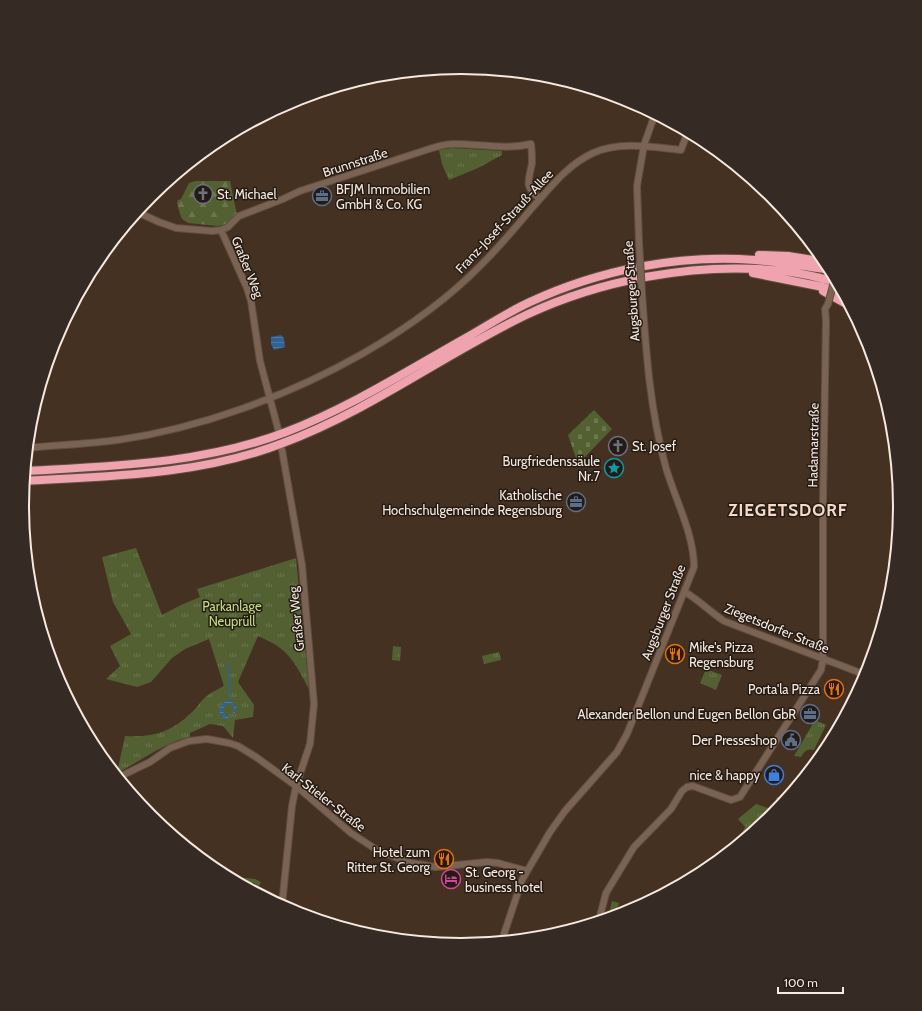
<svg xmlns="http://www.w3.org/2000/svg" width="922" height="1011" viewBox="0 0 922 1011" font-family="Cabin,sans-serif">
<defs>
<pattern id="forest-firs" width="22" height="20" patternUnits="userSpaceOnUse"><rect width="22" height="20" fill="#536032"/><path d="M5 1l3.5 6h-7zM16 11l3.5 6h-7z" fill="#6c774f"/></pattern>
<pattern id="cemetery-stones" width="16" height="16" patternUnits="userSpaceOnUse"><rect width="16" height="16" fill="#536032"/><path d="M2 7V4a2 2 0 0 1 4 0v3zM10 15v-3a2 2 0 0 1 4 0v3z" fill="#6c774f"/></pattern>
<pattern id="park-tufts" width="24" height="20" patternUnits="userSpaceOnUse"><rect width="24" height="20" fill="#536032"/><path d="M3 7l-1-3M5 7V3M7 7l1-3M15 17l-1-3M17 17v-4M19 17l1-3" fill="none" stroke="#6c774f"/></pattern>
<pattern id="water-rules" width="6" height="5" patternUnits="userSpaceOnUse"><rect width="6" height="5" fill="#2f6295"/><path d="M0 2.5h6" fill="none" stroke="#4e78a3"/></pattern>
</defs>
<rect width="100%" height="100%" fill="#453122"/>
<!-- forest -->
<path fill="url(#forest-firs)" d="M195,181H230L237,215L226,224L218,226L188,223L182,219L180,214L177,203L178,200L181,199L189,183Z"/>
<!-- cemetery -->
<path fill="url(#cemetery-stones)" d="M594,410L612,429L578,464L568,435Z"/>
<!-- park -->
<path fill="url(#park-tufts)" d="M452,148L502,151V155L478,168L449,180L442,164L439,150Z
M136,548L162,615L181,605L200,597L197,589L296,558L309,689C301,675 294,658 280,648C274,643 266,640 258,636L238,682L254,705L253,717L235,720L233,738L223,726L210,724L190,733V737C163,743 141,761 117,773L125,736C151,738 172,732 191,713C197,708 201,700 208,695C213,691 219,689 224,686L209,639L185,649L172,658L151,682L137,687L106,679L120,666L110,646L131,634L113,602L102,557Z
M393,646L401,647L400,661L392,660Z
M499,652L501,660L484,664L482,656Z
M706,669L722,675L716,690L700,683Z
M815,720L826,725L814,750C807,748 804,752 801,757L794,756Z
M777,797L785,800L771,816L737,844L745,827L738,819L756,804L773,810Z
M236,877L255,879L261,882L259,886L254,883L237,881L235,880Z
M612,901L619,903L615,915L608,918Z"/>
<!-- water -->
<path fill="url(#water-rules)" d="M281,335L284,338L285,347L274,350L271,344V337Z
M226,701L232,702L237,708L234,715L233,714L234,711L233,705L227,704L223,709V712L229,717L228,719L222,717L219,712L220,706Z"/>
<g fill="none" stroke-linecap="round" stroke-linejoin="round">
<!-- stream -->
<path stroke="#2f6295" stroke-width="1.5" d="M228,663L230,701
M752,832L756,827L760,825"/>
<!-- tertiary casing -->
<g stroke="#604f41" stroke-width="8">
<path id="tertiary" d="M137,212L159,222L176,228L212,231L221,230L228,227L239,216L283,199L300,191L426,150C435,147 444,144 453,144C480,144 505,150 531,144C532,151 532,157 532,163C529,181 523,186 540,199
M221,230L247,288L251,301L260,361L278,429
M639,242L637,186L644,145L655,114
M28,448C58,445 88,444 118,440C201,428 288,396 362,354C404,330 447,300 482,264C499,247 516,227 532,208C550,188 567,165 593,153C621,141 651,147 681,150L688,131
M282,450L302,565L314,704L310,744L296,786L292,806L282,905
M685,592C699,600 710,612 724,621L866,675
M119,777L150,762L170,748L189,741L207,739L229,743L238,746L256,757L296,786L351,833L377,850L392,856L411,863L436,867L487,862L498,863L527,871
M599,920L606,893L634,847L671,809L682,791L687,787L693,786L731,800L740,797L821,670L823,659V502L826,321L825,309L828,304
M502,940L522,880L550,832L565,811L617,752L627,734L694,567C694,534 675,499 666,468C650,411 646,351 642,293"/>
</g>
<!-- motorway casing -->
<g stroke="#604f41" stroke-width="10">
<path id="motorway" d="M759,255L788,256L826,262
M753,273L823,287L842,292
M823,291L850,306
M25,471C113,466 203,464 286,432C351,407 410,369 471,335C490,324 510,311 530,302C599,270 679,254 755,260C780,262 805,266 831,270
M24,481C111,476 201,475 283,443C369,411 443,355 526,315C600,280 692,263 773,270C795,271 816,277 837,282"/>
</g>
<!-- tertiary -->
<use href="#tertiary" stroke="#7a6352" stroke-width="6"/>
<!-- motorway -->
<use href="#motorway" stroke="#eea3ae" stroke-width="8"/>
<!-- tertiary-bridge casing -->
<g stroke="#604f41" stroke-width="8" stroke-linecap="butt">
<path id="tertiary-bridge" d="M639,242L642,293
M828,304L835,278"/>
</g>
<!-- tertiary-bridge -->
<use href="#tertiary-bridge" stroke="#7a6352" stroke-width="6"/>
</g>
<!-- icons -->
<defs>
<g id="church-ring" transform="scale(1)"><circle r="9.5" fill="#241b14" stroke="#6b7280" stroke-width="1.5"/><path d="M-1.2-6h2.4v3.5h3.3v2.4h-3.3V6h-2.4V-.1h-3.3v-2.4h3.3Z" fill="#6b7280"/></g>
<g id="office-ring" transform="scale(1)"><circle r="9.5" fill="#241b14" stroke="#5c6f8a" stroke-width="1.5"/><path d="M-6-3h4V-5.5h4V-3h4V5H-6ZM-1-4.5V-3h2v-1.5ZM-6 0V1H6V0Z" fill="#5c6f8a"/></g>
<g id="sight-ring" transform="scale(1)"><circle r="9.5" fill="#241b14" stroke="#0f9aa8" stroke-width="1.5"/><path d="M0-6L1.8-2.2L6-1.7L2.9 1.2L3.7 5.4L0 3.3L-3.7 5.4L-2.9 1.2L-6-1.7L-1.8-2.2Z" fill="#0f9aa8"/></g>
<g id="restaurant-ring" transform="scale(1)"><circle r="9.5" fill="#241b14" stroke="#e8710a" stroke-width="1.5"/><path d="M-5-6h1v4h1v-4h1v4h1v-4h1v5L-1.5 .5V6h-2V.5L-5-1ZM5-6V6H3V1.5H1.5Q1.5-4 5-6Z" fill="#e8710a"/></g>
<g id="civic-ring" transform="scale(1)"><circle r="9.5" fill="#241b14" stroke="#5c6f8a" stroke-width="1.5"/><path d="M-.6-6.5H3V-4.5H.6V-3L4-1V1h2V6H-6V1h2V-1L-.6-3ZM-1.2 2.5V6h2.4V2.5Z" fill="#5c6f8a"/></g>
<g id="shop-ring" transform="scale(1)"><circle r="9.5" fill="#241b14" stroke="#3f7fe0" stroke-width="1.5"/><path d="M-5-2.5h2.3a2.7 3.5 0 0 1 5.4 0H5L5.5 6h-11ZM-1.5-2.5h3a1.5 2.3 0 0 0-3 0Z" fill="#3f7fe0"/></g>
<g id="hotel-ring" transform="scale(1)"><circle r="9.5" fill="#241b14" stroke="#d1479c" stroke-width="1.5"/><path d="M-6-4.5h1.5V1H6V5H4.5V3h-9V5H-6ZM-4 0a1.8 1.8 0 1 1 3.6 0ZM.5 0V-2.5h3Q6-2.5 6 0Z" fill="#d1479c"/></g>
</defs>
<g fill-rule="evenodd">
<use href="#church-ring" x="203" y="194"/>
<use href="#office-ring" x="322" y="196"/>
<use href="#church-ring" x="618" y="446"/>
<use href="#sight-ring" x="614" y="468"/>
<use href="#office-ring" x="576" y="502"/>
<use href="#restaurant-ring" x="675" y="654"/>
<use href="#restaurant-ring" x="834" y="689"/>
<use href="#office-ring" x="810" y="714"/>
<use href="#civic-ring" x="791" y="740"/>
<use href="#shop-ring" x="774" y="775"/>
<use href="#restaurant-ring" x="444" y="859"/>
<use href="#hotel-ring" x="451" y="879"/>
</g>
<g text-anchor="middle" stroke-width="3" stroke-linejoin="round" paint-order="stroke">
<!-- street labels -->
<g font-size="13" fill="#f6e9df" stroke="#241b14">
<text transform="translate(355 162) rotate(-18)" y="5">Brunnstraße</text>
<text transform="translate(504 221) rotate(-47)" y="5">Franz-Josef-Strauß-Allee</text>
<text transform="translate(248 267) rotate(68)" y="5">Graßer Weg</text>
<text transform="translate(631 291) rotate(-94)" y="5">Augsburger Straße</text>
<text transform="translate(813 445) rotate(-89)" y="5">Hadamarstraße</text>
<text transform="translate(663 612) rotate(-69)" y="5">Augsburger Straße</text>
<text transform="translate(296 619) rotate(-96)" y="5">Graßer Weg</text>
<text transform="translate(777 628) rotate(22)" y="5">Ziegetsdorfer Straße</text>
<text transform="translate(324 797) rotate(38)" y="5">Karl-Stieler-Straße</text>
</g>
<!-- poi labels -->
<g font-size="13" fill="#f6e9df" stroke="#241b14" text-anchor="end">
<text x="336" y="194" text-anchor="start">BFJM Immobilien<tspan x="336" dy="15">GmbH &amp; Co. KG</tspan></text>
<text x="217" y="199" text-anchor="start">St. Michael</text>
<text x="632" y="451" text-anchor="start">St. Josef</text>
<text x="600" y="466">Burgfriedenssäule<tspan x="600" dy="15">Nr.7</tspan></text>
<text x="562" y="500">Katholische<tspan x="562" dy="15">Hochschulgemeinde Regensburg</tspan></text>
<text x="689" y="652" text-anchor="start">Mike's Pizza<tspan x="689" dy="15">Regensburg</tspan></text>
<text x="820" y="694">Porta'la Pizza</text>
<text x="796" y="719">Alexander Bellon und Eugen Bellon GbR</text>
<text x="777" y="745">Der Presseshop</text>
<text x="760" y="780">nice &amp; happy</text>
<text x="430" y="857">Hotel zum<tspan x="430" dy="15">Ritter St. Georg</tspan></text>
<text x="465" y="877" text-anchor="start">St. Georg -<tspan x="465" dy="15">business hotel</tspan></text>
</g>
<!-- park labels -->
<g font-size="13" fill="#c2de7b" stroke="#241b14">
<text x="232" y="611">Parkanlage<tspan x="232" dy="15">Neuprüll</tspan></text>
</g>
<!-- district labels -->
<g font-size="17" font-weight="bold" letter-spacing="1" fill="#f5dac7" stroke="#241b14">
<text x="788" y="516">ZIEGETSDORF</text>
</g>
</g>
<!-- crop -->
<path d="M0 0H922V1011H0ZM29 506a432 432 0 1 1 864 0a432 432 0 1 1-864 0Z" fill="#352b24" fill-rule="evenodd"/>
<path fill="none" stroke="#f6e9df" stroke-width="2" d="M29 506a432 432 0 1 1 864 0a432 432 0 1 1-864 0Z"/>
<!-- scale -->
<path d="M778 987v6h65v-6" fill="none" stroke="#f6e9df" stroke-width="2"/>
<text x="784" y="987" font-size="12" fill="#f6e9df" stroke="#241b14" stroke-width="3" paint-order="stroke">100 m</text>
</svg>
